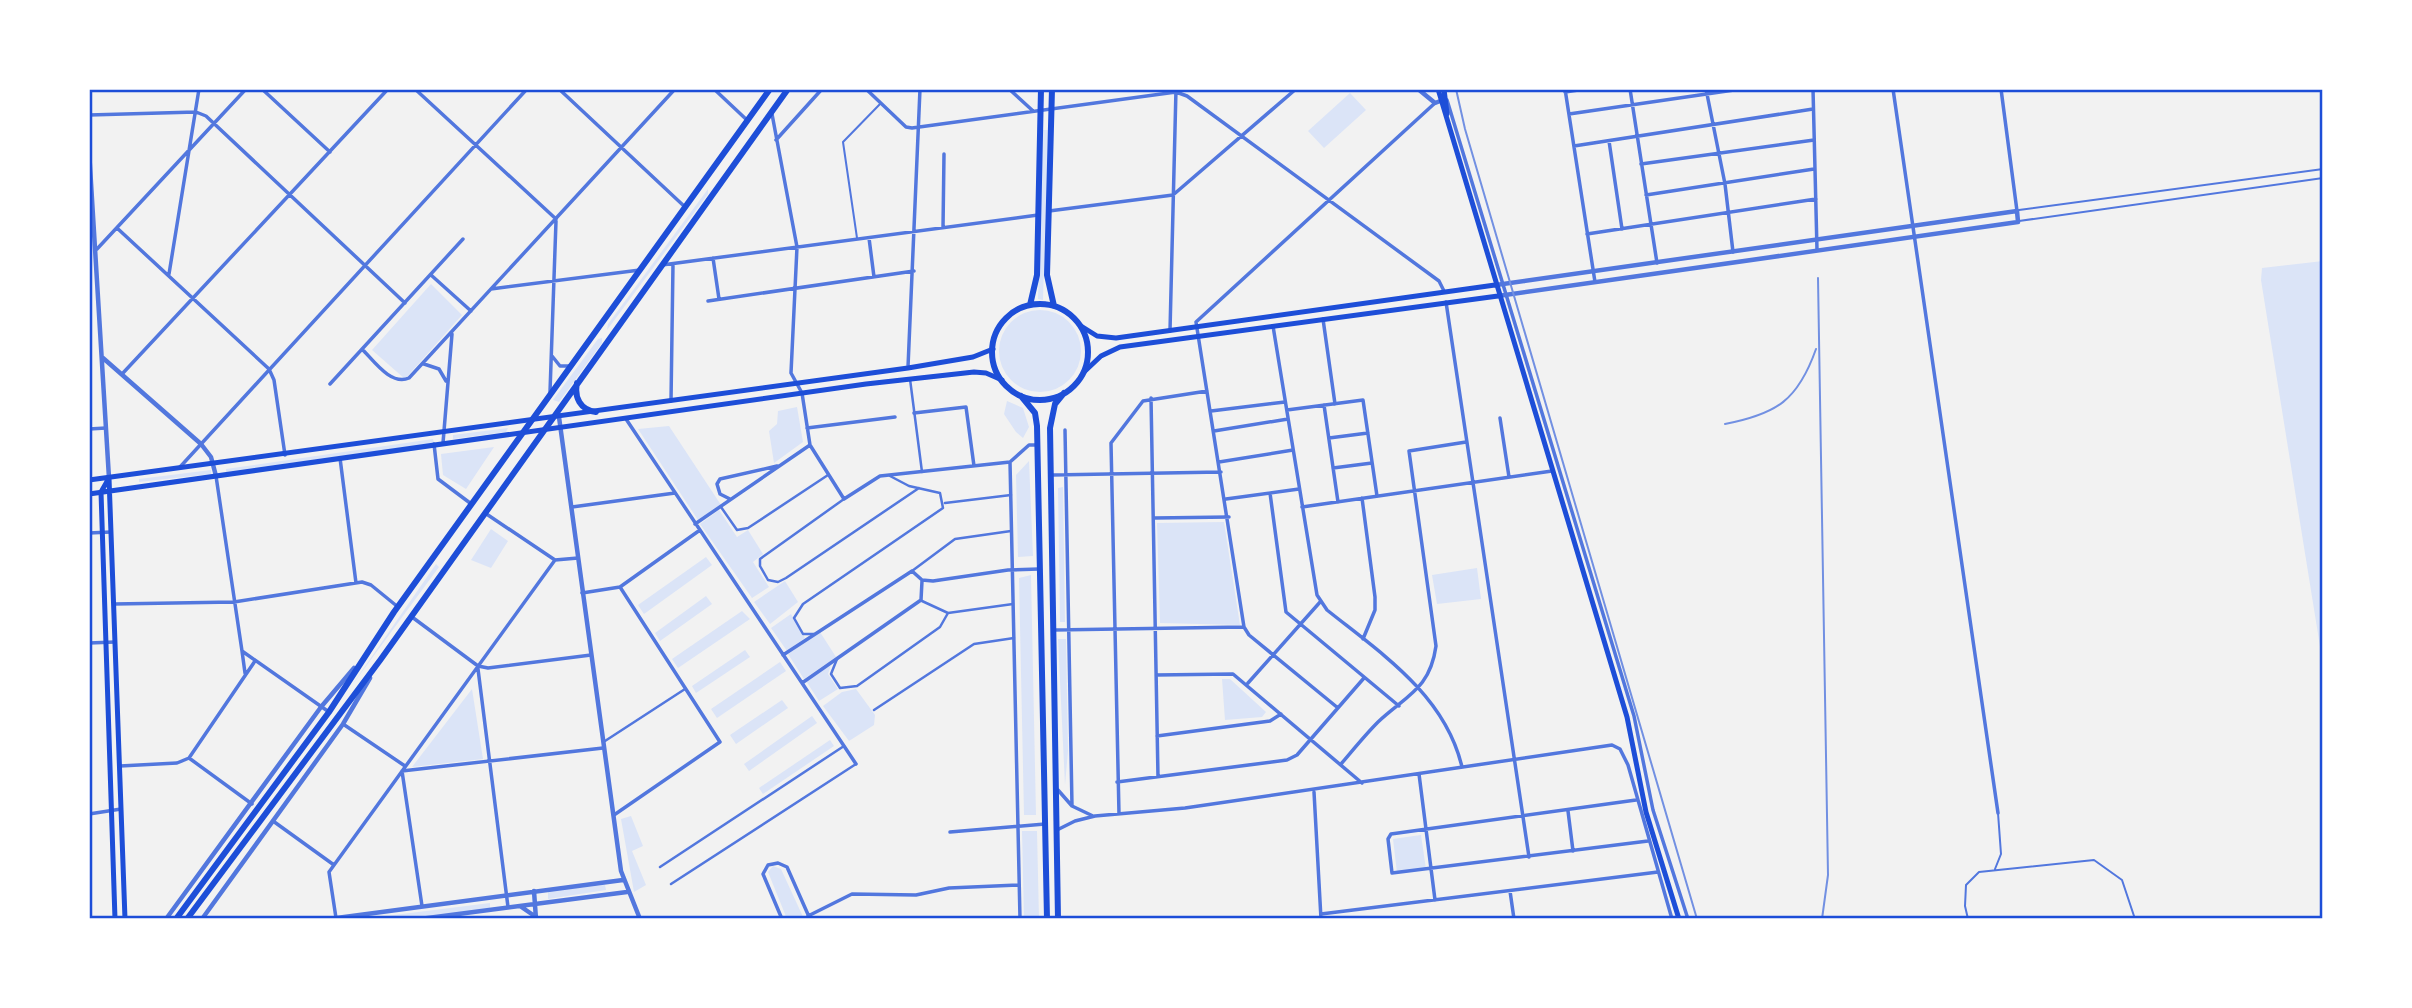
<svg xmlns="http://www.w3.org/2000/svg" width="2412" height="1008" viewBox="0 0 2412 1008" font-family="Montserrat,sans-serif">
<rect width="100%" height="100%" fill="#f2f2f2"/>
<!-- green -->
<path fill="#dbe4f7" d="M1350,93L1366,110L1324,148L1308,131Z
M1043,130H1048L1043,300L1038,299Z
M708,189V194L607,330L608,324Z
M2323,261V665L2261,280L2262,268Z
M431,284L462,315L405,379L372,350Z
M999 351a41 41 0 1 1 82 0a41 41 0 1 1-82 0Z
M602,338V343L559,402L553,400L598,339Z
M1007,401L1023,408L1029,427L1023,438L1016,432L1004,414Z
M797,407L803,442L774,463L769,431L777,424L778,411Z
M669,426L721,505L698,520L638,429Z
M508,428L506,432L453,439V435Z
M433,439L434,443L226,472V469Z
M494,447L466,489L443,475L441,454Z
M1029,461L1033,556L1018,557L1016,475Z
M211,470V474L139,482V479Z
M1063,487L1065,622H1060L1058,488Z
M719,510L737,537L748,530L763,554L753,562L769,587L752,598L700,524Z
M1224,522L1240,625L1160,623L1157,523Z
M491,529L508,541L491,568L471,560Z
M706,557L712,565L644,614L638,605Z
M436,564L439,567L350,688Z
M1477,568L1481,599L1437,604L1432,575Z
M1031,575L1036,815H1024L1019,578Z
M785,581L798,602L770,624L754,602Z
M706,596L712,604L660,641L655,633Z
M742,611L750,619L678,668L672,659Z
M791,614L805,638L787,651L771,628Z
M820,632L836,657L804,679L788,654Z
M1058,639H1066L1068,751L1065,785Z
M745,650L750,657L696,693L692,686Z
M780,662L786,671L717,718L711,709Z
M831,665L828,674L838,689L819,701L806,681Z
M1222,679H1230L1266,712L1262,717L1225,720Z
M472,689L483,759L412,767Z
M856,689L875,715L874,725L849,741L823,706L842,692Z
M782,700L788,708L736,744L730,735Z
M812,716L817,723L749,771L744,764Z
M830,740L834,746L763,794L759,788Z
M631,816L643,846L632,851L646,885L634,892L621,819Z
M1022,831H1037L1039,919H1024Z
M1421,835L1426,869L1397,873L1393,839Z
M773,866L781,869L804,919H787L768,872Z
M605,885L606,890L548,899V891Z
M490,903V909L412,919H362Z"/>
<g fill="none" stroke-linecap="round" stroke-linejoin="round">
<!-- service -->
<path stroke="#5277de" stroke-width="2" d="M2019,210L2323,169
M2019,221L2323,178
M857,238L843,142L881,103
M1995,869L2001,854L1998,813
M1968,919L1965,906L1966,885L1979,872L2094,860L2122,880L2135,919"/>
<!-- pedestrian -->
<path stroke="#5277de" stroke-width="2.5" d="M910,379L922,472
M844,499L760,559V566L768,580L778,582L786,578L919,488
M945,503L1011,495
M721,507L737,530L748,528L828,475
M912,571L955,539L1011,531
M922,601L948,613L1013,604
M814,634H803L794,618L803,604L943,508L940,493L909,486L890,476
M837,659L831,674L840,688L857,686L940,627L948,613
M874,710L974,644L1014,638
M605,741L685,689
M660,867L844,746
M671,884L856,764"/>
<!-- minor -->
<path stroke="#5277de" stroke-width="3.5" d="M262,89L330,152
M415,89L556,219
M559,89L685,207
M714,89L748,121
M866,89L906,127L912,128L1176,92L1187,96L1439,281L1444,291
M1009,89L1032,110
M1565,89L1595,282
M1630,89L1657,263
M1706,89L1725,184L1733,252
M1813,89L1817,250
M1893,89L1998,813
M2001,89L2017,211
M1565,92L1585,89
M1447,100L1634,716L1653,810L1688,919
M772,114L797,247L791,373L802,393L810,445
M1569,114L1741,89
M89,115L196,112L206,116L405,303
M776,140L822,89
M1609,141L1622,229
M1574,146L1813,109
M1641,164L1814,140
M1646,195L1814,169
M1049,211L1173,195L1296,89
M117,228L269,369L274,380L285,455
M943,228L944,154
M1587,234L1816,199
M869,238L874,277
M97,249L246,89
M713,258L719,299
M662,265L1038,215
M169,274L199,89
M431,275L471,311
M491,289L640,270
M708,301L914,271
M1446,302L1529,857
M1323,319L1335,404
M1273,326L1317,595L1327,610C1382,654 1445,695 1462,767
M1170,331L1176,89
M362,349C374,361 391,386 409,378L675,89
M552,356L560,366H571
M424,364L439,369L446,381
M908,367L920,89
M123,373L388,89
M330,384L463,239
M550,392L556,221
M1151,398L1158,777
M671,401L673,264
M1324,405L1338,502
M1287,410L1363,400L1377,496
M1211,411L1285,402
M914,413L966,407L974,466
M1500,418L1509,477
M626,419L856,764
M807,428L895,417
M89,429L106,428
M1065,430L1072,806
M1214,431L1288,419
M1329,438L1368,433
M443,443L452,334
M434,444L438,479L470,503
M340,458L356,583
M1219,462L1293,450
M180,467L527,89
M1333,468L1372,463
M1052,475L1221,472
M216,476L242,651L329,712
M1270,493L1286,612L1399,706
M1362,498L1375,597V610L1363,639
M730,499L720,494L717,484L720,479L777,466
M1226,499L1299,489
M572,507L675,493
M1302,507L1552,471
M485,513L555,560L578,558
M1154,518L1229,517
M695,524L810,445L844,499L880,476L1010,462
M89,533L111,532
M582,593L620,587L700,530
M114,604L234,602L362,582L371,585L398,607
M412,617L478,666L488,668L591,655
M1054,630L1244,627
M89,643L115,642
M242,651L245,673
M783,655L912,571L922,580L933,581L1008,570L1039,569
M478,669L508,907
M1156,675L1233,674L1362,783
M802,683L921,600L922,581
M1248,683L1321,601
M1338,708L1249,635L1244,627L1196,322L1435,103
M343,724L405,766
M1157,736L1270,721L1281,714
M189,758L255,661
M1341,764C1353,750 1365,735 1378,722C1407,695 1430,689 1436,646L1409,451L1466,442
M120,766L177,763L189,758L252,804
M1419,774L1435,900
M1117,782L1287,760L1297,755L1364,678
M1058,790L1072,806L1093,816
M1314,792L1321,919
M1636,800L1391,834L1388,839L1392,873L1648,841
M1568,811L1573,851
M89,814L121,809
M1119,814L1111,443L1143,401L1207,391
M614,815L720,742L620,587
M273,821L334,865
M1057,830L1075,821L1095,816L1185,808L1612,745L1620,749L1628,765L1672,919
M950,832L1045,824
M1510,891L1514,919
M422,906L402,771L603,748
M1321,914L1658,872
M808,916L852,894L916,895L949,888L1019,885
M336,918L329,872L555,560
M782,919L763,874L768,865L778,863L787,867L810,919
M1020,919L1010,462L1029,445H1038"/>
<!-- tertiary -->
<path stroke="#5277de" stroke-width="4.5" d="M1418,89L1435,103L1443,100
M89,150L109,478
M1496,285L2017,211L2018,222L1498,296
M103,358L201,444L211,457L216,476
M559,417L621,871L640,919
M534,891L536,919
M520,906L536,917
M166,919L321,707L354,668
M202,919L343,724L370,678
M329,919L623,880
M420,919L627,892"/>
<!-- secondary -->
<path stroke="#1d4ed8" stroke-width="5" d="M1438,89L1627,717L1646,812L1679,919
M1444,89L1447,114
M1081,326L1097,336L1116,338L1495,285
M1084,372L1101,356L1120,347L1498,296
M109,478L101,492L115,919
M109,478L125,919
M89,480L908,368L973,357L993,349
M89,494L866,384L974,372L986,373L1002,380"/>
<!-- primary -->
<path stroke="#1d4ed8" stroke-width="6" d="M1052,89L1047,275L1054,306
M992 352a48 48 0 1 1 96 0a48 48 0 1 1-96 0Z
M1030,305L1037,275L1041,89
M577,383C574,397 580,410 596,412
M1021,396L1035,413L1037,426L1047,919
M176,919L329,712L394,612L770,89
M187,919L381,659L788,89
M1058,919L1050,428L1055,404L1064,393"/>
<!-- rail -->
<path stroke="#7290e2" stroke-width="2" d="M1456,89L1465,129L1697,919
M1818,278L1828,875L1822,919
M1725,424C1777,414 1798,400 1816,349"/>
</g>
<!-- border -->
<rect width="2412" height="1008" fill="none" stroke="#ffffff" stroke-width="182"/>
<rect x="91" y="91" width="2230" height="826" fill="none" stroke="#1d4ed8" stroke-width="2.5"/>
</svg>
